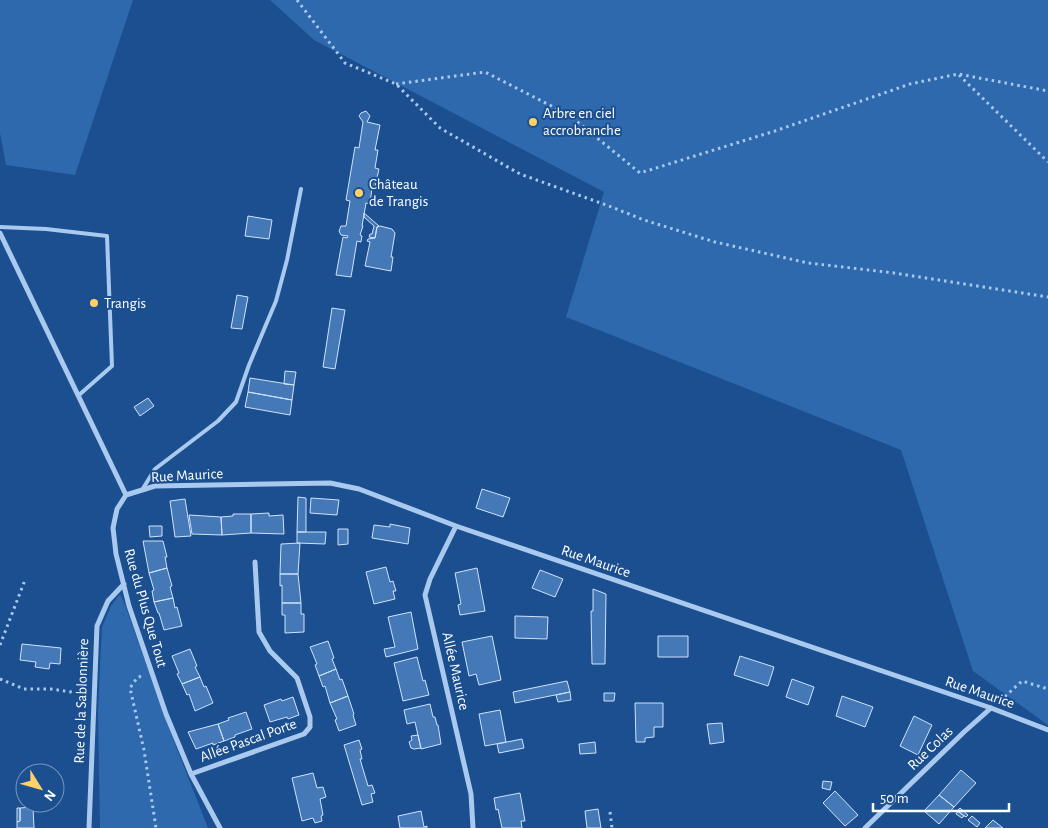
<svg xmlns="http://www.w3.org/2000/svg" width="1048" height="828" viewBox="0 0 1048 828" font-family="'Alegreya Sans',sans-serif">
<rect width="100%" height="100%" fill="#1b4f8f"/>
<!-- green -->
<path fill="#2e69ad" d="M0,0H133L75,175L6,165L0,133Z
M270,0H1048V725L973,671L901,450L566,317L604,192L314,40Z
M120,594L125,605L177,749L208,828H100L98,711L102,627L111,606Z"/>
<!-- building -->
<path fill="#4478b7" stroke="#cfe3fa" d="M366,111L370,116L367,122L380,125L375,150H378L375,168L379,169L375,187H372L370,204L366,203L362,226H363L360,235L362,236L361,242L357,241L351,277L336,275L343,237L347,238L348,236L341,235L339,231L341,226H346L350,201L346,200L355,147L359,148L363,122L359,116L361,113Z
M364,213L379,226L377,227L375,238L369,237L370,234H372L374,226L364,217Z
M248,216L272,220L269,239L245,236Z
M380,226L392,229L395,233L391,257H393L391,271L365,266L370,242L367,241L368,239L375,238L377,227Z
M237,295L248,297L242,329L231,328Z
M332,308L345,310L335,369L323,367Z
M285,371L296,372L294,385L284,384Z
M250,378L294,385L292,400L248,392Z
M248,392L292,400L290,415L245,407Z
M148,398L154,406L140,416L134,407Z
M482,489L510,498L503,517L476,508Z
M298,497L306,498V532H297Z
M311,498L339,500L337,515L310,513Z
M185,499L191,536L175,537L170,501Z
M269,513V516L283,515L284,534L251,533V514Z
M233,514H251V533L222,535L221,517L233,516Z
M189,515L221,517L222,535L192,534Z
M390,524L410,528L408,544L372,538L374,525L390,527Z
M149,526H162V536L150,537Z
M338,529H348V544L338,545Z
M297,532H326L325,544L297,543Z
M143,541H163L167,557H165L167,568L149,573Z
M300,543L298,574H280L281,544Z
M386,567L390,582L393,581L396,591H393L395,599L374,604L366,572Z
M167,568L172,586L170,587L173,598L154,602L152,591L154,590L149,573Z
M477,568L485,611L460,615L458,605L461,604L455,573Z
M540,570L563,579L555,597L532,588Z
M280,574H298L301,603H282V585L280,586Z
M593,589L606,594L605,664H592L591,611H593Z
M173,598L175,608L177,607L182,626L164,630L159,613H158L154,602Z
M282,603H301V614H304V632L285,633V615H282Z
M411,612L418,649L386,657L384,649L395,647L388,617Z
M515,616L548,617L547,639L515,638Z
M492,636L501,680L479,685L476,674L469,676L462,642Z
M658,636H688V657H658Z
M328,641L334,658L332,659L336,669L319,676L315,665L317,664L310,647Z
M22,644L61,648L60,664L50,663L49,669L35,667L36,662L20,660Z
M190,649L197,666L195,667L200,677L182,684L177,674L179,673L172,656Z
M740,656L774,667L768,686L734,675Z
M417,657L423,681L425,680L429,695L403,701L394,663Z
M336,669L340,680L342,679L348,696L330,703L325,686L323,687L319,676Z
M200,677L204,687L206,686L213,703L195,711L189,694L187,695L182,684Z
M792,679L814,687L808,705L786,697Z
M567,681L570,692L515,703L513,692Z
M570,692L571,700L558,702L556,695Z
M604,693H615L614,701H604Z
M348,696L354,714L353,715L356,725L339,731L335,720L337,719L330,703Z
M842,696L873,707L865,727L836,716Z
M293,697L299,715L288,719L287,717L270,722L264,705L281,699L282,701Z
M635,703H663V727H654V737L645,738V742H636Z
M430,704L433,717H435L437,725H438L441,744L421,749L415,722L407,724L404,710Z
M500,710L506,742L485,746L479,714Z
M246,712L252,729L235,735V737L224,741L218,724L229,720L228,718Z
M914,716L932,725L918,755L900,746Z
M722,723L724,742L710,744L707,724Z
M218,724L224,741L213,745V743L196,749L188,732Z
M418,735L421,748L414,749L411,748L409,742L412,740L411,736Z
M522,739L524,748L499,753L497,744Z
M359,740L362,749L360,750L362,759H360L368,786L372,785L375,793L371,794L373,802L362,805L344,745Z
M595,742L596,753L580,754L579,744Z
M961,770L976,783L954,807L939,795Z
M313,773L317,788L323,787L326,797L320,799L323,815L321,816L322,821L315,823L313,818L302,821L292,778Z
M823,781L832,782L830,790L822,788Z
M835,791L858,815L845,826L823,803Z
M520,793L525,821H521L522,828H502L498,809L496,810L494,798Z
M939,795L954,807L939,824L924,811Z
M33,807L34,828H17V822L20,821V808Z
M17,808H20V821L17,822Z
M960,808L968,815L966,817L957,811Z
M598,809L601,828H587L585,811Z
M421,811L424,827L427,826V828H400L398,816Z
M958,811L964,816L962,818L956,814Z
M972,816L980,823L977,827L968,820Z
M993,820L1003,828H985Z"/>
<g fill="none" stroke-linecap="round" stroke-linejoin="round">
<!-- path -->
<path stroke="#a9c9ee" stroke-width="3" stroke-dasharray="2.5 4" stroke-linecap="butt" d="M297,0L345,63L396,84L440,128L520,174L609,206L644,220L715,242L808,263L894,273L1048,297
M959,75L1048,162
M396,84L485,72L569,115L640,173L775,131L910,84L958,74L1048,91
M0,645L25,580
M141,676L137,678L130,688L144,750L156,828
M0,679L24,689H51L85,694
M1000,701L1022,681L1048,689
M610,812L612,828"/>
<!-- service -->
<path stroke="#a9c9ee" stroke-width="4" d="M0,227L46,229L107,236L112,366L79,395
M142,490L155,469L218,421L236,402L249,365L276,301L287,260L301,189"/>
<!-- minor -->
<path stroke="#a9c9ee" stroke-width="5" d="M0,233L126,495L117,509L113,528L116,554L129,606L166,714L191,774L220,828
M126,495L155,486L330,483L359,489L456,526L991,708L1048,730
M456,526L430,579L425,595L471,794L473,828
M191,774L304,734L310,727V717L297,678L270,651L259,632L255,562
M89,828L97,626L108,601L124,584
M865,828L964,732L991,708"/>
</g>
<!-- markers -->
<g fill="#ffd166" stroke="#1b4f8f" stroke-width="2">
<circle cx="533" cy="122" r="5"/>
<circle cx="359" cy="193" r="5"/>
<circle cx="94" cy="303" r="5"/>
</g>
<g text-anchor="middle" stroke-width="4" stroke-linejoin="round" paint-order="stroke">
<!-- poi labels -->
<g font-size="15" fill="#fff" stroke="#1b4f8f" text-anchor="start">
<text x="543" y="118">Arbre en ciel<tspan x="543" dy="17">accrobranche</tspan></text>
<text x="369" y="189">Château<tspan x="369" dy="17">de Trangis</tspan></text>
<text x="104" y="308">Trangis</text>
</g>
<!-- street labels -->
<g font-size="15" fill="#fff" stroke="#1b4f8f">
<text transform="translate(187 475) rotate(-3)" y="5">Rue Maurice</text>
<text transform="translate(596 561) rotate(19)" y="5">Rue Maurice</text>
<text transform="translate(146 608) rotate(74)" y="5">Rue du Plus Que Tout</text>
<text transform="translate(456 671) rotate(77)" y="5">Allée Maurice</text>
<text transform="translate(980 692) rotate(19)" y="5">Rue Maurice</text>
<text transform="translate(81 701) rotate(-88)" y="5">Rue de la Sablonnière</text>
<text transform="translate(248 740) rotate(-20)" y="5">Allée Pascal Porte</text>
<text transform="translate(930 748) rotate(-44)" y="5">Rue Colas</text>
</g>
</g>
<!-- north arrow -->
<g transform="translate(40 788) rotate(127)"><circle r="24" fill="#1b4f8f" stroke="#7695bc"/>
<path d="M0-4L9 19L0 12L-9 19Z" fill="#ffd166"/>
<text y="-8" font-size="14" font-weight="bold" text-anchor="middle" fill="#ffffff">N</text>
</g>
<!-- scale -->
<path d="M873 803v8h136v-8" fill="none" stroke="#ffffff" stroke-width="2.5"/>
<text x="880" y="803" font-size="15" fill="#ffffff" stroke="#1b4f8f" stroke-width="4" paint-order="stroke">50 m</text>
</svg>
